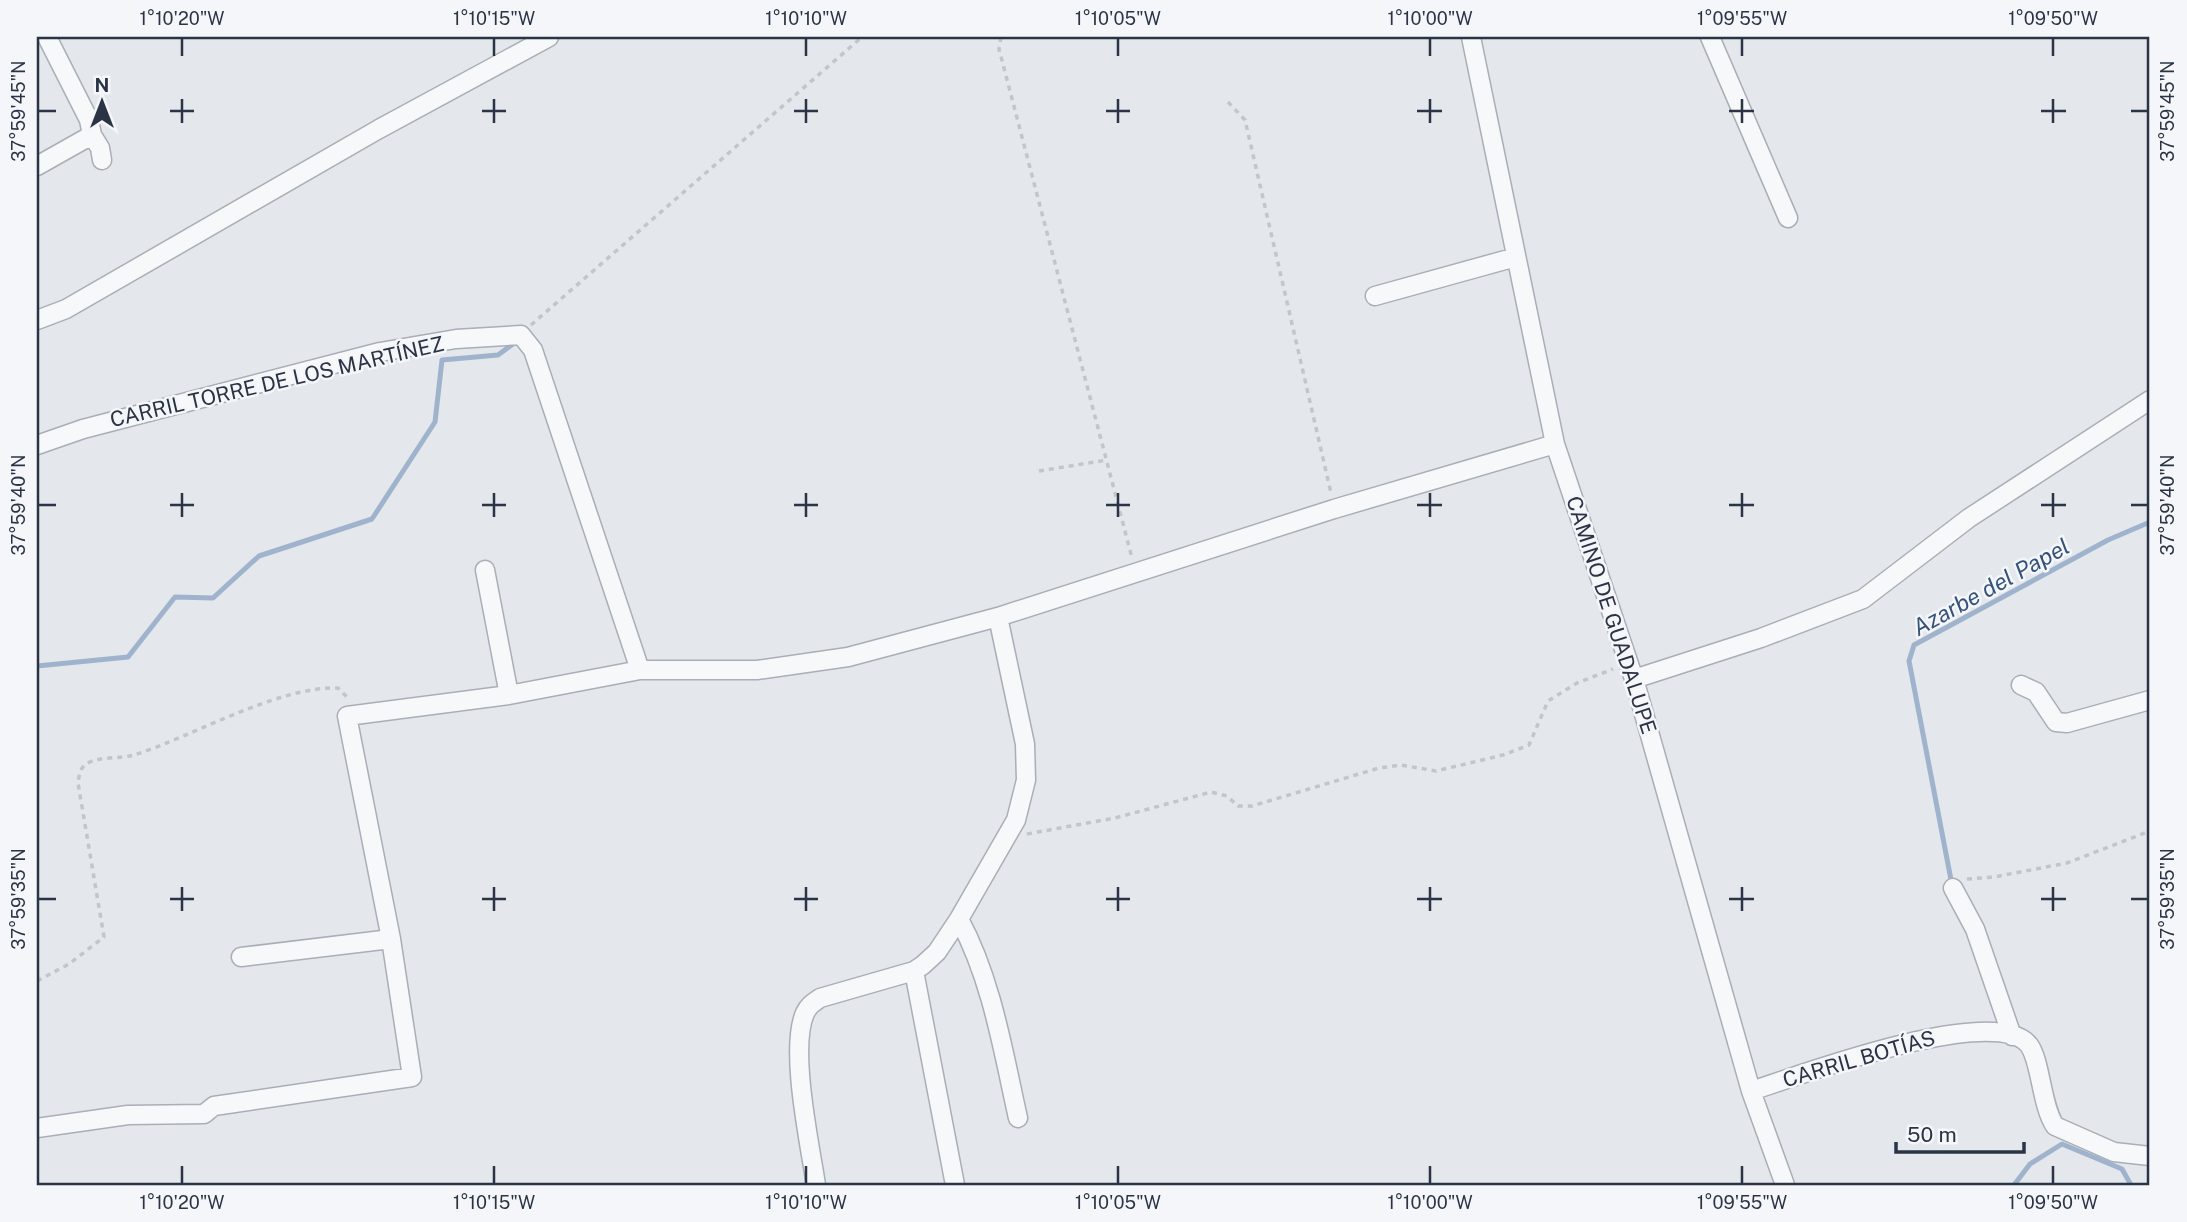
<svg xmlns="http://www.w3.org/2000/svg" width="2187" height="1222" viewBox="0 0 2187 1222" font-family="'Public Sans',sans-serif">
<rect width="100%" height="100%" fill="#e4e7ec"/>
<g fill="none" stroke-linecap="round" stroke-linejoin="round">
<!-- stream -->
<path stroke="#9fb4cc" stroke-width="5" d="M37,666L128,657L175,597L213,598L259,556L372,519L435,422L442,360L498,355L517,341
M1952,885L1909,661L1914,645L2108,540L2150,522
M2014,1185L2030,1164L2062,1144L2122,1169L2131,1185"/>
<!-- minor casing -->
<g stroke="#a9aeb7" stroke-width="21">
<path id="minor" d="M1471,37L1555,444L1634,679L1751,1091L1785,1185
M1710,37L1788,218
M92,135L100,148L102,160
M37,166L92,135L89,120L47,37
M1375,296L1516,257
M37,320L66,309L379,129L549,37
M37,445L83,429L380,352L456,339L521,335L533,350L640,670
M485,570L509,695
M1634,679L1761,638L1863,599L1969,518L2150,400
M2021,685L2036,692L2056,722L2067,723L2150,700
M1953,888L1975,929L2012,1036
M959,919C992,980 1003,1051 1018,1118
M241,957L391,939
M914,971L955,1185
M1751,1091C1798,1076 1995,1002 2029,1045C2041,1061 2041,1105 2055,1126L2114,1152L2150,1156
M37,1128L128,1115L204,1114L214,1106L412,1077L391,939L347,716L509,695L640,670H757L848,657L998,617L1334,509L1555,444
M816,1185C810,1145 789,1049 805,1013C809,1005 813,1003 820,998L914,971L923,965L937,952L959,919L1016,820L1026,780L1025,744L998,617"/>
</g>
<!-- path -->
<path stroke="#c2c5cb" stroke-width="3.5" stroke-dasharray="5 5" stroke-linecap="butt" d="M1001,37L999,49L1132,558
M1228,102L1245,120L1331,493
M531,325L862,37
M1039,471L1107,460
M1027,834L1115,818L1211,792L1227,796L1238,806H1252L1379,768L1401,765L1436,771L1503,755L1529,745L1548,701L1577,683L1613,669
M1967,879L1994,877L2067,863L2150,831
M37,981L69,964L104,937L78,783C79,776 80,768 86,764C99,756 120,759 134,755C194,736 278,686 338,688L350,700"/>
<!-- minor -->
<use href="#minor" stroke="#f7f8fa" stroke-width="18"/>
</g>
<!-- ticks -->
<path fill="none" stroke="#2b3445" stroke-width="2.5" d="M182,38V56M494,38V56M806,38V56M1118,38V56M1430,38V56M1742,38V56M2053,38V56M182,99V123M494,99V123M806,99V123M1118,99V123M1430,99V123M1742,99V123M2053,99V123M38,111H56M170,111H194M482,111H506M794,111H818M1106,111H1130M1417,111H1442M1729,111H1754M2041,111H2066M2131,111H2148M182,493V517M494,493V517M806,493V517M1118,493V517M1430,493V517M1742,493V517M2053,493V517M38,505H56M170,505H194M482,505H506M794,505H818M1106,505H1130M1417,505H1442M1729,505H1754M2041,505H2066M2131,505H2148M182,887V911M494,887V911M806,887V911M1118,887V911M1430,887V911M1742,887V911M2053,887V911M38,899H56M170,899H194M482,899H506M794,899H818M1106,899H1130M1417,899H1442M1729,899H1754M2041,899H2066M2131,899H2148M182,1166V1184M494,1166V1184M806,1166V1184M1118,1166V1184M1430,1166V1184M1742,1166V1184M2053,1166V1184"/>
<g text-anchor="middle" stroke-width="5" stroke-linejoin="round" paint-order="stroke">
<!-- street labels -->
<g font-size="21" fill="#2b3445" stroke="#f4f6f9">
<text transform="translate(277 382) rotate(-13)" y="7">CARRIL TORRE DE LOS MARTÍNEZ</text>
<text transform="translate(1611 615) rotate(72)" y="7">CAMINO DE GUADALUPE</text>
<text transform="translate(1859 1059) rotate(-16)" y="7">CARRIL BOTÍAS</text>
</g>
<!-- water labels -->
<g font-size="23" font-style="italic" fill="#34527a" stroke="#f4f6f9">
<text transform="translate(1991 587) rotate(-29)" y="8">Azarbe del Papel</text>
</g>
</g>
<!-- border -->
<rect width="2187" height="1222" fill="none" stroke="#f4f6f9" stroke-width="77"/>
<!-- north arrow -->
<g transform="translate(102 102)" stroke="#f4f6f9" stroke-width="5" paint-order="stroke">
<path d="M0-5L12 26L0 18L-12 26Z" fill="#2b3445"/>
<text y="-10" font-size="19" font-weight="bold" text-anchor="middle" fill="#2b3445">N</text>
</g>
<!-- scale -->
<path d="M1896 1142v10h128v-10" fill="none" stroke="#2b3445" stroke-width="3.5"/>
<text x="1907" y="1142" font-size="21" fill="#2b3445" stroke="#f4f6f9" stroke-width="5" paint-order="stroke">50 m</text>
<rect x="38" y="38" width="2110" height="1146" fill="none" stroke="#2b3445" stroke-width="2.5"/>
<g font-size="18" text-anchor="middle" fill="#2b3445">
<text x="182" y="25">1°10'20"W</text>
<text x="494" y="25">1°10'15"W</text>
<text x="806" y="25">1°10'10"W</text>
<text x="1118" y="25">1°10'05"W</text>
<text x="1430" y="25">1°10'00"W</text>
<text x="1742" y="25">1°09'55"W</text>
<text x="2053" y="25">1°09'50"W</text>
<text transform="translate(19 111) rotate(-90)" y="6">37°59'45"N</text>
<text transform="translate(2168 111) rotate(-90)" y="6">37°59'45"N</text>
<text transform="translate(19 505) rotate(-90)" y="6">37°59'40"N</text>
<text transform="translate(2168 505) rotate(-90)" y="6">37°59'40"N</text>
<text transform="translate(19 899) rotate(-90)" y="6">37°59'35"N</text>
<text transform="translate(2168 899) rotate(-90)" y="6">37°59'35"N</text>
<text x="182" y="1209">1°10'20"W</text>
<text x="494" y="1209">1°10'15"W</text>
<text x="806" y="1209">1°10'10"W</text>
<text x="1118" y="1209">1°10'05"W</text>
<text x="1430" y="1209">1°10'00"W</text>
<text x="1742" y="1209">1°09'55"W</text>
<text x="2053" y="1209">1°09'50"W</text>
</g>
</svg>
